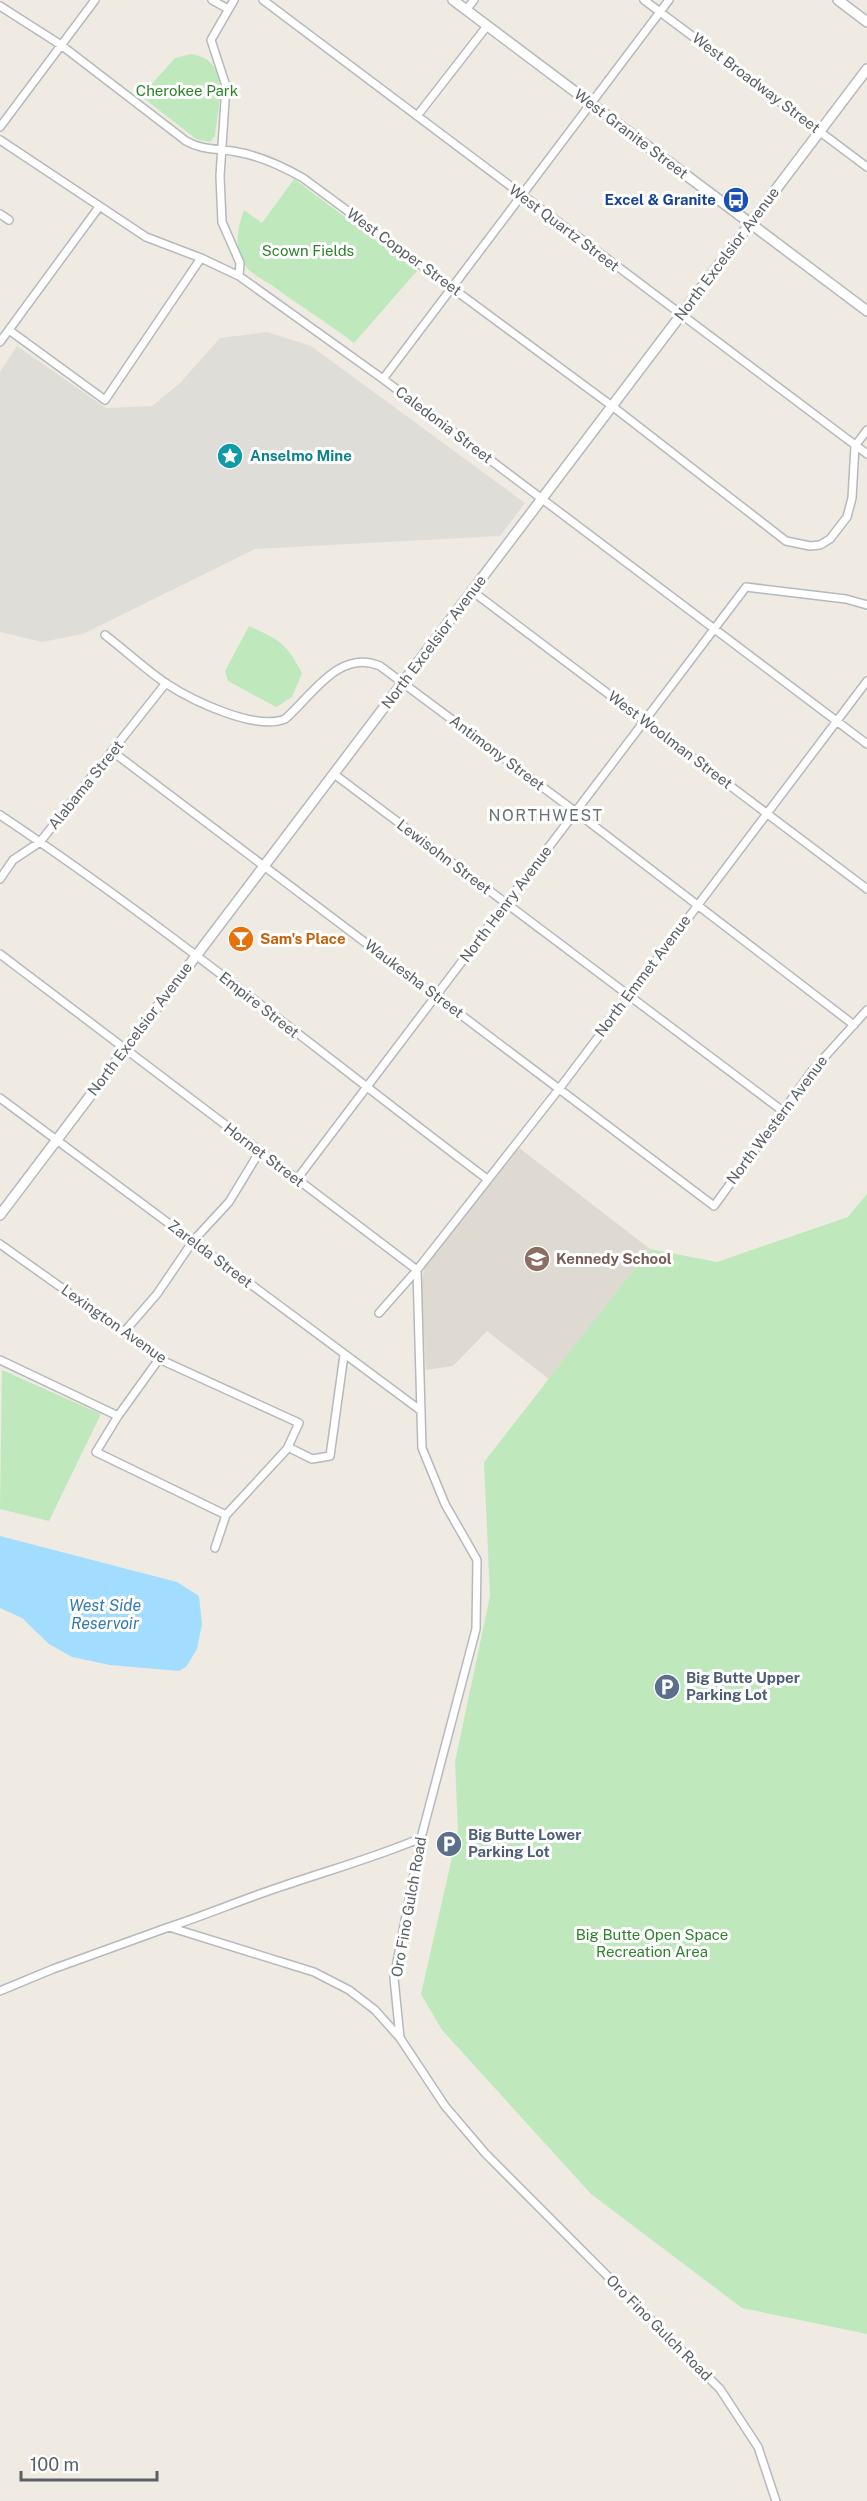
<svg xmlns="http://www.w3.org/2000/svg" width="867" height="2501" viewBox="0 0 867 2501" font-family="'Public Sans',sans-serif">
<rect width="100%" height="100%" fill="#efebe2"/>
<!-- industrial -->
<path fill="#dfddd7" d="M267,332L311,346L525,503L500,536L255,549L83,634L42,642L0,632V372L17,346L106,408L152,406L180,383L220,338Z"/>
<!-- education -->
<path fill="#dedad1" d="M518,1147L650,1249L550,1380L487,1331L453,1366L426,1370L421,1288L424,1269Z"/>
<!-- green -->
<path fill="#bfe9bc" d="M191,54C232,59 218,107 215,136L210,142L196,139L141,96L175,58Z
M294,179L417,271L354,343C327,322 298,305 270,284C263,280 252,274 247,268C233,250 237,229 244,210L262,223Z
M249,626C280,640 286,643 302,673L292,697L276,707L228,681L225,671Z
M867,1194V2334L742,2308L591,2194L442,2030L421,1994L458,1831L455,1762L490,1596L484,1462L650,1249L717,1262L848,1217Z
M2,1370L101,1414L49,1521L0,1509Z"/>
<!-- water -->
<path fill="#a2ddff" d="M0,1536L177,1582L199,1596L202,1624L197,1649L186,1667L179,1671L110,1665L72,1657L49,1644L22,1618L0,1608Z"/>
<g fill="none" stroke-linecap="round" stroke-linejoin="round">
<!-- minor casing -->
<g stroke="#b5b9be" stroke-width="10">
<path id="minor" d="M212,0L228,9
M234,0L211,40L226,86L220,176L222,222L240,263L239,276
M263,0L867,454
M644,0L867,167
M0,6L61,45L186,141C203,151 219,148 237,152C261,156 282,166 303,178L612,406L786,541L810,546L820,545L830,539L847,517L852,498L855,446L867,430
M466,10L474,0
M417,116L487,26
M0,127L95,0
M0,140L146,237L201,258L239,276L383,379L867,744
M0,214L9,220
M9,330L105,400L201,258
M0,342L99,207
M383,379L669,0
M472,591L867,889
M105,635C126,651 146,670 167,684C193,701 256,731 285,719C311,697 339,648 380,666L576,812L854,1025
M113,752L714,1206L812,1071L867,1010
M334,774L784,1112
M0,815C168,927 325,1057 487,1179
M0,879L13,860L40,842L166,683
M0,954L417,1270L422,1448L445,1504L477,1560L476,1629L421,1838L394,1978L400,2038L445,2106L485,2153L720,2389L758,2447L776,2501
M0,1098L420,1410
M297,1179L746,587L846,599L867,605
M0,1244L124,1332L159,1359L299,1423L287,1449L226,1515L215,1548
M379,1313L417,1270L559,1089L867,681
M124,1332L157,1294L193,1241L229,1202L260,1151
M159,1359L118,1416L96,1452L226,1515
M0,1360L118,1416
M288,1447L312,1459L330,1456L344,1355
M169,1927C206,1915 241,1900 277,1888C326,1871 374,1858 421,1838
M0,1991L53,1969L169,1927L314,1972L349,1990L375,2010L400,2038"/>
</g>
<!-- tertiary casing -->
<g stroke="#b5b9be" stroke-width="12">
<path id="tertiary" d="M453,0L867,311
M838,0L867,22
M0,1215L867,69"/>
</g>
<!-- minor -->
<use href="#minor" stroke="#fff" stroke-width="7"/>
<!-- tertiary -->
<use href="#tertiary" stroke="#fff" stroke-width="9"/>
</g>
<!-- icons -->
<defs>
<g id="bus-disc" transform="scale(1.35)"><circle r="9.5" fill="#1a4fb4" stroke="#fff"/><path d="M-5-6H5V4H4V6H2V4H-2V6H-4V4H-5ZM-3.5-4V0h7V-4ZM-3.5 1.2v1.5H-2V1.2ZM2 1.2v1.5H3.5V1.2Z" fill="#fff"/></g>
<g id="sight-disc" transform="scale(1.35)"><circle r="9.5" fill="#0f9aa8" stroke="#fff"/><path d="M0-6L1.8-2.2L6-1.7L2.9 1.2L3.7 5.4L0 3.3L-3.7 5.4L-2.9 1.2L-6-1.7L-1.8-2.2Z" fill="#fff"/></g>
<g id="bar-disc" transform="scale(1.35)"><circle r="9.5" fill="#e8710a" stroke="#fff"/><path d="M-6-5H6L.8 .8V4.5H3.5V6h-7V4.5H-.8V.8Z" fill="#fff"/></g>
<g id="school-disc" transform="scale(1.35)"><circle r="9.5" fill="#8d6e63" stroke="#fff"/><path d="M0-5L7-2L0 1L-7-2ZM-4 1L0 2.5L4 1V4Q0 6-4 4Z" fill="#fff"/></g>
<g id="parking-disc" transform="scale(1.35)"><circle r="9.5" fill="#5c6f8a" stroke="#fff"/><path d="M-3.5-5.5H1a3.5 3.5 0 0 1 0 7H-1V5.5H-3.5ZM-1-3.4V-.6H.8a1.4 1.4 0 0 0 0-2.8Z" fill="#fff"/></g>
</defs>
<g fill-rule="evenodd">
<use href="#bus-disc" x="736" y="200"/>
<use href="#sight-disc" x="230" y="456"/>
<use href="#bar-disc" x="241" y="939"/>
<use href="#school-disc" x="537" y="1259"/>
<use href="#parking-disc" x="667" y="1687"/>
<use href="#parking-disc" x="449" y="1844"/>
</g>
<g text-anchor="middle" stroke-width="6" stroke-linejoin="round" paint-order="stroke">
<!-- street labels -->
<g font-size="15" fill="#5a6064" stroke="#fff">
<text transform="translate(756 83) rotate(37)" y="5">West Broadway Street</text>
<text transform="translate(631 134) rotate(37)" y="5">West Granite Street</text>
<text transform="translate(564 228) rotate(37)" y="5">West Quartz Street</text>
<text transform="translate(404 252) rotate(36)" y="5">West Copper Street</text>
<text transform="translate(727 254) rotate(-53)" y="5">North Excelsior Avenue</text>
<text transform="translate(444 425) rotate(37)" y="5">Caledonia Street</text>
<text transform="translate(434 642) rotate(-53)" y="5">North Excelsior Avenue</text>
<text transform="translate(670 740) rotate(37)" y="5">West Woolman Street</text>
<text transform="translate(497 753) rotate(37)" y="5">Antimony Street</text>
<text transform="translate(86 785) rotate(-51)" y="5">Alabama Street</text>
<text transform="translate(444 857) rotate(37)" y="5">Lewisohn Street</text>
<text transform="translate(506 904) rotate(-53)" y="5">North Henry Avenue</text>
<text transform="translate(643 976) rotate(-53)" y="5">North Emmet Avenue</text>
<text transform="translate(414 979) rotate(37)" y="5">Waukesha Street</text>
<text transform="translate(259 1005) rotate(38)" y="5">Empire Street</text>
<text transform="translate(140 1029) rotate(-53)" y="5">North Excelsior Avenue</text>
<text transform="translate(777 1120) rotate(-53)" y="5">North Western Avenue</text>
<text transform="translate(264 1155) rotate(37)" y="5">Hornet Street</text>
<text transform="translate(210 1254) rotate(37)" y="5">Zarelda Street</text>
<text transform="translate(114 1324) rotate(35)" y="5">Lexington Avenue</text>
<text transform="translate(409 1907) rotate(-80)" y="5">Oro Fino Gulch Road</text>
<text transform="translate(659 2328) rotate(45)" y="5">Oro Fino Gulch Road</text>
</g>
<!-- park labels -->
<g font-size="15" fill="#2e822c" stroke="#fff">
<text x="187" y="96">Cherokee Park</text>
<text x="308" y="256">Scown Fields</text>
<text x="652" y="1940">Big Butte Open Space<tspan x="652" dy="17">Recreation Area</tspan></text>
</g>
<!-- transit labels -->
<g font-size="15" font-weight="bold" fill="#164399" stroke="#fff" text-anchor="end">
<text x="716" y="205">Excel &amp; Granite</text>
</g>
<!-- culture labels -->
<g font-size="15" font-weight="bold" fill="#0d838f" stroke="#fff" text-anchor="start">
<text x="250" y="461">Anselmo Mine</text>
</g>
<!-- food labels -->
<g font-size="15" font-weight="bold" fill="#c56008" stroke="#fff" text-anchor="start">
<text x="260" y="944">Sam's Place</text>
</g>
<!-- education labels -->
<g font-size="15" font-weight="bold" fill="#785e54" stroke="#fff" text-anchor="start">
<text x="556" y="1264">Kennedy School</text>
</g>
<!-- service labels -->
<g font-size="15" font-weight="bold" fill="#4e5e75" stroke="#fff" text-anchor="start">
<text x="686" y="1683">Big Butte Upper<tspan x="686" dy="17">Parking Lot</tspan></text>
<text x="468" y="1840">Big Butte Lower<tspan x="468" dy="17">Parking Lot</tspan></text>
</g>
<!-- neighbourhood labels -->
<g font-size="16" letter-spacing="1.5" fill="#6b7276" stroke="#fff">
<text x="546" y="821">NORTHWEST</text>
</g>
<!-- water labels -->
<g font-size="16" font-style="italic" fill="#337ab1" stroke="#fff">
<text x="105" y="1611">West Side<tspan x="105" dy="18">Reservoir</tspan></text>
</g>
</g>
<!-- scale -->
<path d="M21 2471v9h136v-9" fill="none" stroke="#5a6064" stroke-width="3"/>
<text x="30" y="2471" font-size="18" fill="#5a6064" stroke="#ffffff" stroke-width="4.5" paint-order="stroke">100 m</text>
</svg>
